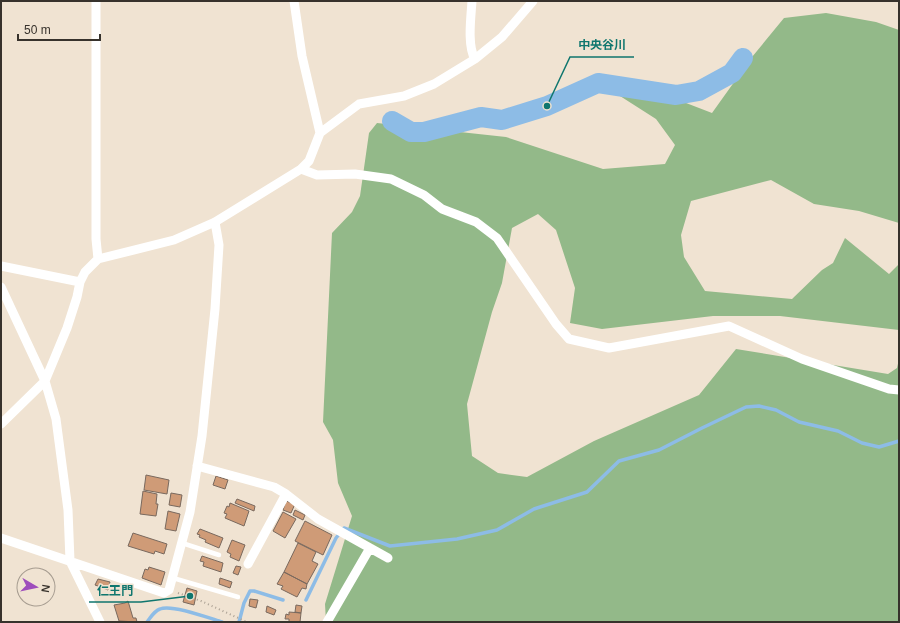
<svg xmlns="http://www.w3.org/2000/svg" width="900" height="623" viewBox="0 0 900 623" font-family="Arial,'Noto Sans JP',sans-serif">
<rect width="100%" height="100%" fill="#f0e3d2"/>
<!-- forest -->
<path fill="#93b989" d="M826,13L876,22L899,30V223L859,211L814,204L771,180L691,201L681,235L684,257L705,291L792,299L822,270L833,263L845,238L889,274L899,264V330L780,316H713L602,329L570,323L575,288L556,230L538,214L512,228L502,283L492,312L467,404L472,456L498,473L527,477L594,441L699,395L736,349L888,374L897,368L899,359V622H326L325,604L352,516L338,483L333,440L323,422L332,233L352,212L360,196L369,133L377,123L506,137L603,169L665,164L675,145L656,119L620,96L629,81L712,113L752,57L784,18Z"/>
<g fill="none" stroke-linecap="round" stroke-linejoin="round">
<!-- stream -->
<path stroke="#8dbce6" stroke-width="3.5" d="M306,600L336,538L344,528L390,546L457,539L497,530L534,509L587,492L619,461L659,450L702,428L746,407L759,406L776,410L799,422L838,431L862,443L879,447L899,441
M147,622C151,617 154,611 160,609C172,604 209,618 222,622
M239,622L244,603L250,591H254L283,600"/>
<!-- river -->
<path stroke="#8dbce6" stroke-width="20" d="M392,121L411,132H424L481,117L502,120L547,106L598,83L676,95L699,91L732,73L743,58"/>
</g>
<!-- building -->
<path fill="#cf9b77" stroke="#79695e" d="M146,475L169,480L167,494L144,490Z
M216,476L228,480L225,489L213,485Z
M143,491L157,494L156,504H158L156,516L140,514Z
M171,493L182,495L180,507L169,505Z
M237,499L255,506L254,511L235,503Z
M286,501L295,504L291,513L283,510Z
M230,503L249,511L244,526L225,518L227,514L224,513L227,506L229,507Z
M295,510L305,515L303,520L293,515Z
M168,511L180,514L176,531L165,529Z
M283,512L296,519L285,538L273,531Z
M305,521L332,535L323,555L295,541Z
M200,529L223,538L219,548L205,542L206,540L199,537L200,535L197,534Z
M133,533L167,544L164,554L155,551L154,554L128,546Z
M232,540L245,545L239,561L230,557L231,554L227,552Z
M298,543L316,552L312,561L318,564L307,584L284,572Z
M202,556L223,563L221,572L203,566L204,562L200,561Z
M236,566L241,567L238,575L233,573Z
M149,567L165,572L161,585L142,578L145,569L148,570Z
M284,572L307,584L306,589L302,588L297,597L281,589L283,586L277,584Z
M220,578L232,582L230,588L219,584Z
M98,579L110,582L108,590L95,585Z
M187,588L197,591L194,605L183,602Z
M250,599L258,600L256,608L249,606Z
M128,601L133,618H136L137,622L119,621L114,605L125,603Z
M296,605L302,606L301,613L295,612Z
M267,606L276,610L274,615L266,612Z
M289,612L301,613L300,622H289V619H285L286,614L289,615Z"/>
<g fill="none" stroke-linecap="round" stroke-linejoin="round">
<!-- path -->
<path stroke="#aba194" stroke-width="2" stroke-dasharray="1 3" stroke-linecap="butt" d="M178,593L201,601L247,622"/>
<!-- service -->
<path stroke="#fff" stroke-width="4.5" d="M182,543L219,555
M173,578L238,597"/>
<!-- minor -->
<path stroke="#fff" stroke-width="9" d="M96,1V239L98,259
M294,1L302,56L320,133L309,161L301,169
M472,1C471,17 467,46 475,59
M320,133L359,104L404,96L434,84L475,59L502,37L533,1
M1,266L80,282
M1,287L45,381L56,419L68,510L70,561L100,622
M1,424L45,381L67,328L77,297L80,282L85,272L98,259L174,240L215,222L301,169L317,175L355,174L391,179L424,195L442,209L476,222L497,238L556,324L569,339L609,348L729,326L802,359L889,389L899,390
M197,466L274,487L286,494L318,519L388,558
M1,538L164,593L169,590L190,512L202,436L215,309L219,245L215,222
M248,564L286,494
M327,622L370,548"/>
</g>
<!-- callouts -->
<path fill="none" stroke="#0f766e" stroke-width="1.5" d="M547 106L570 57H634M190 596L141 602H89"/>
<g fill="#0f766e" stroke="#f0e3d2" stroke-width="1.5">
<circle cx="547" cy="106" r="4"/>
<circle cx="190" cy="596" r="4"/>
</g>
<g font-size="12" text-anchor="middle" font-weight="bold" fill="#0f766e" stroke="#f0e3d2" stroke-width="3" stroke-linejoin="round" paint-order="stroke">
<text x="602" y="49">中央谷川</text>
<text x="115" y="595">仁王門</text>
</g>
<!-- border -->
<rect width="900" height="623" fill="none" stroke="#37322c" stroke-width="4"/>
<!-- north arrow -->
<g transform="translate(36 587) rotate(99)"><circle r="19" fill="#f0e3d2" stroke="#a69c90"/>
<path d="M0-3L7 15L0 10L-7 15Z" fill="#9e4dbc"/>
<text y="-6" font-size="11" font-weight="bold" text-anchor="middle" fill="#37322c">N</text>
</g>
<!-- scale -->
<path d="M18 34v6h82v-6" fill="none" stroke="#37322c" stroke-width="2"/>
<text x="24" y="34" font-size="12" fill="#37322c" stroke="#f0e3d2" stroke-width="3" paint-order="stroke">50 m</text>
</svg>
